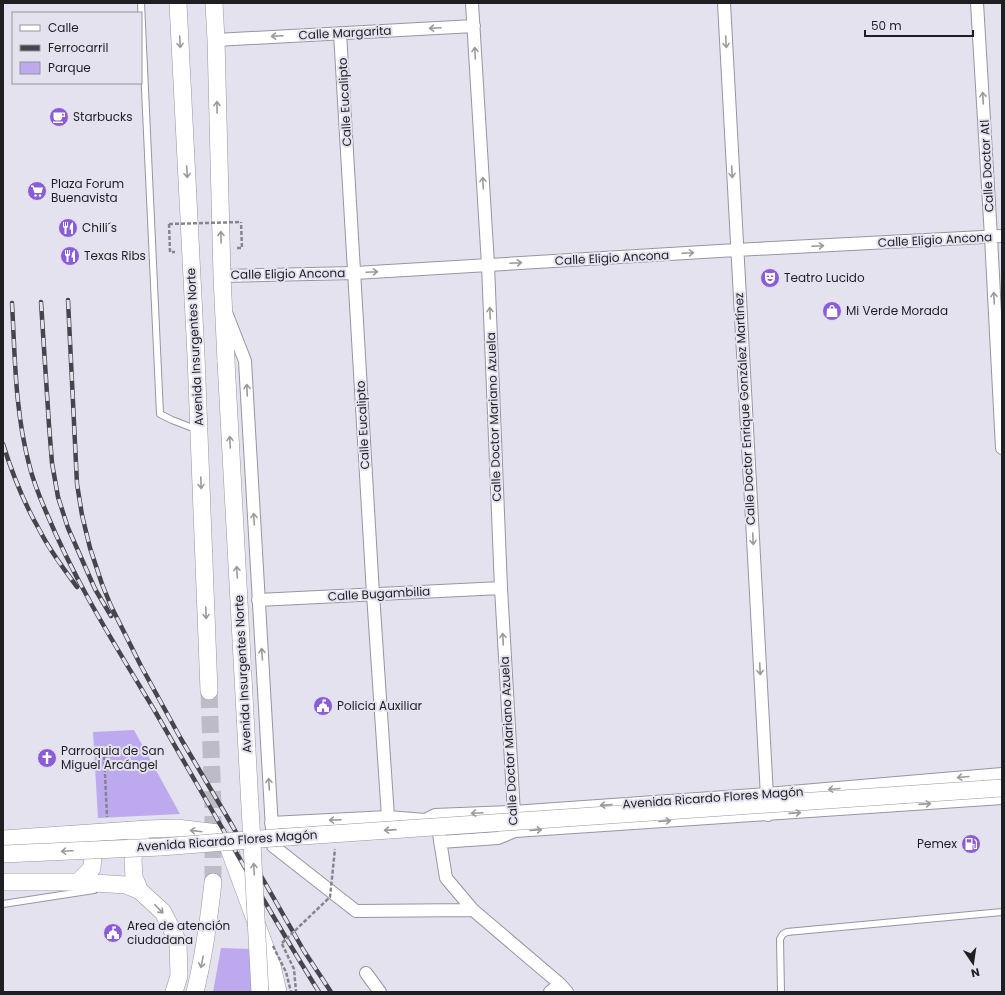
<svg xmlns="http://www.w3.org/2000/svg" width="1005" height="995" viewBox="0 0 1005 995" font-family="Poppins,sans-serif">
<rect width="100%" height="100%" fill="#e5e2ef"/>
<!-- green -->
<path fill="#bda9ed" d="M134,730L180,814L98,818L93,732Z
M221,948L252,949L264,992H213Z"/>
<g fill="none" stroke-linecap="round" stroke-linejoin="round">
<!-- secondary-tunnel -->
<path stroke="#bdbbc6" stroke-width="17" stroke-dasharray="17 8" stroke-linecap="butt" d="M209,691L213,807V882"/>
<!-- lane casing -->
<g stroke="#9895a0" stroke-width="8">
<path id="lane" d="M141,3L160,414L172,420L198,430
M3,904L94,890
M781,992L780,939L783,934L787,932L1002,912"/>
</g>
<!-- street casing -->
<g stroke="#9895a0" stroke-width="14">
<path id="street" d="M472,3L488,265L501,588L515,831
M724,3L768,815
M977,3L991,237L1002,448
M340,33L373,594L388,817
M216,40L474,26
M222,276L355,273L736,250L1002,236
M227,315L245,361L273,846L356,911L473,910
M258,600L501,588
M425,820L435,815L513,812L767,794L1002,774
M271,823L388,817L425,820L433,822
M439,834L446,878L473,910L560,984L567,992
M440,842L498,838L515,831L1002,798
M366,973L380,992
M550,992L560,984"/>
</g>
<!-- secondary casing -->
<g stroke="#9895a0" stroke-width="18">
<path id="secondary" d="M178,3L196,356L209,691
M214,3L216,40L222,276L226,361
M3,839L148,829L177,828L218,833L228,846L272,966L278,992
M3,882H78L126,885L140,891L163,912L178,942L179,976L174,992
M78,882L92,868L93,856L90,843L83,839
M140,891L134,877L133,860L135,843L141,836
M195,992C204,956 209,919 213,882"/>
</g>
<!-- path -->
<path stroke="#86848d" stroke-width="2.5" stroke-dasharray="4 2" stroke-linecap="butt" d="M169,224L170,252H175
M237,248H242L241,222
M90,753L104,752L107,817
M282,944L294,969L296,992"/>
<!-- lane -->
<use href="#lane" stroke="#fff" stroke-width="6"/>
<!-- street -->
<use href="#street" stroke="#fff" stroke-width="12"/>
<!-- secondary -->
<use href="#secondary" stroke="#fff" stroke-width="17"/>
<!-- rail casing -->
<g stroke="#46454b" stroke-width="4.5">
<path id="rail" d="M68,300L77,484L82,515L90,548L102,584L111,606L141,666L181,739L229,820L304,951L331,992
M41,302L49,425L52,463L58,497L68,528L95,589L111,616
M12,303C15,357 15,411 29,464C33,481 40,498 47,514C76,584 117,648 156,713C185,764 215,815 244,866C269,909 293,951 319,992
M3,444C12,473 25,505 40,531C50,551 64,569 77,587"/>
</g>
<!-- rail -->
<use href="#rail" stroke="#e5e2ef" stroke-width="3" stroke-dasharray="9" stroke-linecap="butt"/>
<!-- secondary-bridge casing -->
<g stroke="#9895a0" stroke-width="18" stroke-linecap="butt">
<path id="secondary-bridge" d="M226,361L260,992
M3,854L161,847L273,838L1002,788"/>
</g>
<!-- path-bridge -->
<path stroke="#86848d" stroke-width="2.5" stroke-dasharray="4 2" stroke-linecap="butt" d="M169,224L241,222
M282,943L330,897L335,849
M273,946L286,972L291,992"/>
<!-- secondary-bridge -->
<use href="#secondary-bridge" stroke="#fff" stroke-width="17"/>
</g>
<!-- one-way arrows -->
<defs><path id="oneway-shaft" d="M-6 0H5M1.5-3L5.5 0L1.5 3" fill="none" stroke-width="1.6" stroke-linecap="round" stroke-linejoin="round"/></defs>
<g stroke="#9a9a9c">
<use href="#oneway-shaft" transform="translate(435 28) rotate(177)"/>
<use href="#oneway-shaft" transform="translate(277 36) rotate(177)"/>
<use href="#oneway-shaft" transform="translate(180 42) rotate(87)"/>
<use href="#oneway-shaft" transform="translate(726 42) rotate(87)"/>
<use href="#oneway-shaft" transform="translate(475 53) rotate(-93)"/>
<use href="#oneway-shaft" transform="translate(983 98) rotate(-93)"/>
<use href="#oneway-shaft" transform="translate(217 107) rotate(-91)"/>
<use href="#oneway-shaft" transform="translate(187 172) rotate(87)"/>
<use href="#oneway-shaft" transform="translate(732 172) rotate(87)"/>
<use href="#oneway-shaft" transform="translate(483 183) rotate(-93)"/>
<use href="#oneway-shaft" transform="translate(221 237) rotate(-91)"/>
<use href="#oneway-shaft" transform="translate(818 246) rotate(-3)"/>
<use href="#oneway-shaft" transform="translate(688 253) rotate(-3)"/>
<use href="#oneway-shaft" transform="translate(516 263) rotate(-3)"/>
<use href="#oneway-shaft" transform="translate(372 272) rotate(-3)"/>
<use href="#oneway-shaft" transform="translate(994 298) rotate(-93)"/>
<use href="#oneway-shaft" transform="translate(490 313) rotate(-92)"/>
<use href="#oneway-shaft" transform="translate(247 390) rotate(-93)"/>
<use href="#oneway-shaft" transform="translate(230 442) rotate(-93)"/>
<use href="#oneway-shaft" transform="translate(201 483) rotate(88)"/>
<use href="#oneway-shaft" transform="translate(254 519) rotate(-93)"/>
<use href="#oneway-shaft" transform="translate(753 539) rotate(87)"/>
<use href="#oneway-shaft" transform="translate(237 572) rotate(-93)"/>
<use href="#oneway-shaft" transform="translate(206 613) rotate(88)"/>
<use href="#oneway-shaft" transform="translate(503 639) rotate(-93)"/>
<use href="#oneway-shaft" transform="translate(262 654) rotate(-94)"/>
<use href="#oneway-shaft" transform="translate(760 669) rotate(87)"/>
<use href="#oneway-shaft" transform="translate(963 777) rotate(175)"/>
<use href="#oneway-shaft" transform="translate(269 784) rotate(-93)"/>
<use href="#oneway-shaft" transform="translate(834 789) rotate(175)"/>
<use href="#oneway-shaft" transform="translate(925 804) rotate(-4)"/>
<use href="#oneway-shaft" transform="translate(606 805) rotate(176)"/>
<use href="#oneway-shaft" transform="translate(477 813) rotate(177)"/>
<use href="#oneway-shaft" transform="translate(795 813) rotate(-4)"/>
<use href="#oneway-shaft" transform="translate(335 820) rotate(178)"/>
<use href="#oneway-shaft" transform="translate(665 821) rotate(-4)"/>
<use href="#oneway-shaft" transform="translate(390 830) rotate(176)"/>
<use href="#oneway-shaft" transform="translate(536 830) rotate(-4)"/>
<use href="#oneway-shaft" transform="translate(196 831) rotate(-173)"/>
<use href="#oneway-shaft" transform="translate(67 851) rotate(177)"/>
<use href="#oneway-shaft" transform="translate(254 869) rotate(-93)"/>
<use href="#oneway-shaft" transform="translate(159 909) rotate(46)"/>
<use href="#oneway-shaft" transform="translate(202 962) rotate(101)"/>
</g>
<!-- icons -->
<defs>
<g id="cafe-disc" transform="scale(1)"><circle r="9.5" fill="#8a5dd7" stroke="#e5e2ef"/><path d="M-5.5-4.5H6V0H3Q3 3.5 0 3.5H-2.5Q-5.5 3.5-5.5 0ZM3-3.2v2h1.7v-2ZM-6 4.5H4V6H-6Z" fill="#fff"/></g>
<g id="supermarket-disc" transform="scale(1)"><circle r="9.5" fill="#8a5dd7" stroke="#e5e2ef"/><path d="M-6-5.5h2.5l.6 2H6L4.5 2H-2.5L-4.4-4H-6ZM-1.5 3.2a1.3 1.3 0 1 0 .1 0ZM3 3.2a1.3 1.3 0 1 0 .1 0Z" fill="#fff"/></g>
<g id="restaurant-disc" transform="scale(1)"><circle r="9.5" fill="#8a5dd7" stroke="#e5e2ef"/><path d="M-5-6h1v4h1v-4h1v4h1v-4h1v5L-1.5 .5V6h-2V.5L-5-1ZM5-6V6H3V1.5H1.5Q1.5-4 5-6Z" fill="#fff"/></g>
<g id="theatre-disc" transform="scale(1)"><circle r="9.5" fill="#8a5dd7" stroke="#e5e2ef"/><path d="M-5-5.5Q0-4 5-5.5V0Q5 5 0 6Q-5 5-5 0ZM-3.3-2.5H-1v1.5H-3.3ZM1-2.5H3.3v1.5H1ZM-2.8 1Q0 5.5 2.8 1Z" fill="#fff"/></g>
<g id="shop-disc" transform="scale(1)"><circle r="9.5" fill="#8a5dd7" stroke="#e5e2ef"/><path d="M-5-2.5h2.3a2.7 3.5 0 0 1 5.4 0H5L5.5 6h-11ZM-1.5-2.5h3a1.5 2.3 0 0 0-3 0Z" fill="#fff"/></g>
<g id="civic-disc" transform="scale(1)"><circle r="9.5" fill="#8a5dd7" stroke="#e5e2ef"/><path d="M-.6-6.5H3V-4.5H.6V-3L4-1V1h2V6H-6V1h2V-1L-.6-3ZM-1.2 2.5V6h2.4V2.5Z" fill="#fff"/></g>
<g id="church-disc" transform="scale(1)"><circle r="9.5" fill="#8a5dd7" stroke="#e5e2ef"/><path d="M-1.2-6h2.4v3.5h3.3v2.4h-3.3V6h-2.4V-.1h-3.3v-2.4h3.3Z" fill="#fff"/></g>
<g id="fuel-disc" transform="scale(1)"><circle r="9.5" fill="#8a5dd7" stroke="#e5e2ef"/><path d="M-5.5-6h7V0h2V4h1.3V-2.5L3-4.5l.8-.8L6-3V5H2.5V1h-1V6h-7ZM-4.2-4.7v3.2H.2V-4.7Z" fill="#fff"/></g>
</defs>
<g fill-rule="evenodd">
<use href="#cafe-disc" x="59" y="117"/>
<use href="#supermarket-disc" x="37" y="191"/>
<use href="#restaurant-disc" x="68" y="228"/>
<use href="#restaurant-disc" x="70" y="256"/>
<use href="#theatre-disc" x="770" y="278"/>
<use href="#shop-disc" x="832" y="311"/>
<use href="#civic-disc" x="323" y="706"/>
<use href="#church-disc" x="47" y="758"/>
<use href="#fuel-disc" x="971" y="844"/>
<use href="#civic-disc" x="113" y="933"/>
</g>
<g text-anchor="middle" stroke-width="4" stroke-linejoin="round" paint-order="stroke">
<!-- street labels -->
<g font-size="12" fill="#1f1e23" stroke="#e5e2ef">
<text transform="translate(345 33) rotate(-3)" y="4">Calle Margarita</text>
<text transform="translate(345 102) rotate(-93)" y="4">Calle Eucalipto</text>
<text transform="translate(987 166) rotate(-93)" y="4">Calle Doctor Atl</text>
<text transform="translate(935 240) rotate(-3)" y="4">Calle Eligio Ancona</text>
<text transform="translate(612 258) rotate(-3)" y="4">Calle Eligio Ancona</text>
<text transform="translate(288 274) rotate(-1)" y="4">Calle Eligio Ancona</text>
<text transform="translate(195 347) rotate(-93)" y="4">Avenida Insurgentes Norte</text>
<text transform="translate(745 409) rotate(-93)" y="4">Calle Doctor Enrique González Martínez</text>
<text transform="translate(494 417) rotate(-92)" y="4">Calle Doctor Mariano Azuela</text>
<text transform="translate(363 425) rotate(-93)" y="4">Calle Eucalipto</text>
<text transform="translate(379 594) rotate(-3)" y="4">Calle Bugambilia</text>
<text transform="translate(243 674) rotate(-93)" y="4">Avenida Insurgentes Norte</text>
<text transform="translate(509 741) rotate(-93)" y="4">Calle Doctor Mariano Azuela</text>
<text transform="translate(713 798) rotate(-4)" y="4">Avenida Ricardo Flores Magón</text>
<text transform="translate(227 841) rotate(-4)" y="4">Avenida Ricardo Flores Magón</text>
</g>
<!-- poi labels -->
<g font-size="12" fill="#1f1e23" stroke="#e5e2ef" text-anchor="start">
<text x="73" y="121">Starbucks</text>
<text x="51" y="188">Plaza Forum<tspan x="51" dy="14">Buenavista</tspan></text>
<text x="82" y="232">Chili´s</text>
<text x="84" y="260">Texas Ribs</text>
<text x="784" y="282">Teatro Lucido</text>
<text x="846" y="315">Mi Verde Morada</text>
<text x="337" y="710">Policia Auxiliar</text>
<text x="61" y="755">Parroquia de San<tspan x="61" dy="14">Miguel Arcángel</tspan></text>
<text x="957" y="848" text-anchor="end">Pemex</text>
<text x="127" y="930">Area de atención<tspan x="127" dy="14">ciudadana</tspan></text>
</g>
</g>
<!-- border -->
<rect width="1005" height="995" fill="none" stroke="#1f1e23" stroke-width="8"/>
<!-- legend -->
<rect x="12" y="12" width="130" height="72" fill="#e5e2ef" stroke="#96949d"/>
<rect x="20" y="25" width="20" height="6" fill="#ffffff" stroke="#96949d"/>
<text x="48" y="32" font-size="12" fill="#1f1e23">Calle</text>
<rect x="20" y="45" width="20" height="6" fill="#46454b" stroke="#96949d"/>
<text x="48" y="52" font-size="12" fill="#1f1e23">Ferrocarril</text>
<rect x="20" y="62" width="20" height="12" fill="#bda9ed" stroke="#96949d"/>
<text x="48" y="72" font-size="12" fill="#1f1e23">Parque</text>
<!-- north arrow -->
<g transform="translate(973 963) rotate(167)" stroke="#e5e2ef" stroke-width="3" paint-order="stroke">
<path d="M0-3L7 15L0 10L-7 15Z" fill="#1f1e23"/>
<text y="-6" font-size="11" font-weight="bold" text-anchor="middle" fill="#1f1e23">N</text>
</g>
<!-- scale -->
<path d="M865 30v6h108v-6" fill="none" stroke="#1f1e23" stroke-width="2"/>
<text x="871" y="30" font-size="12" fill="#1f1e23" stroke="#e5e2ef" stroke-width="3" paint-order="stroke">50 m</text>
</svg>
